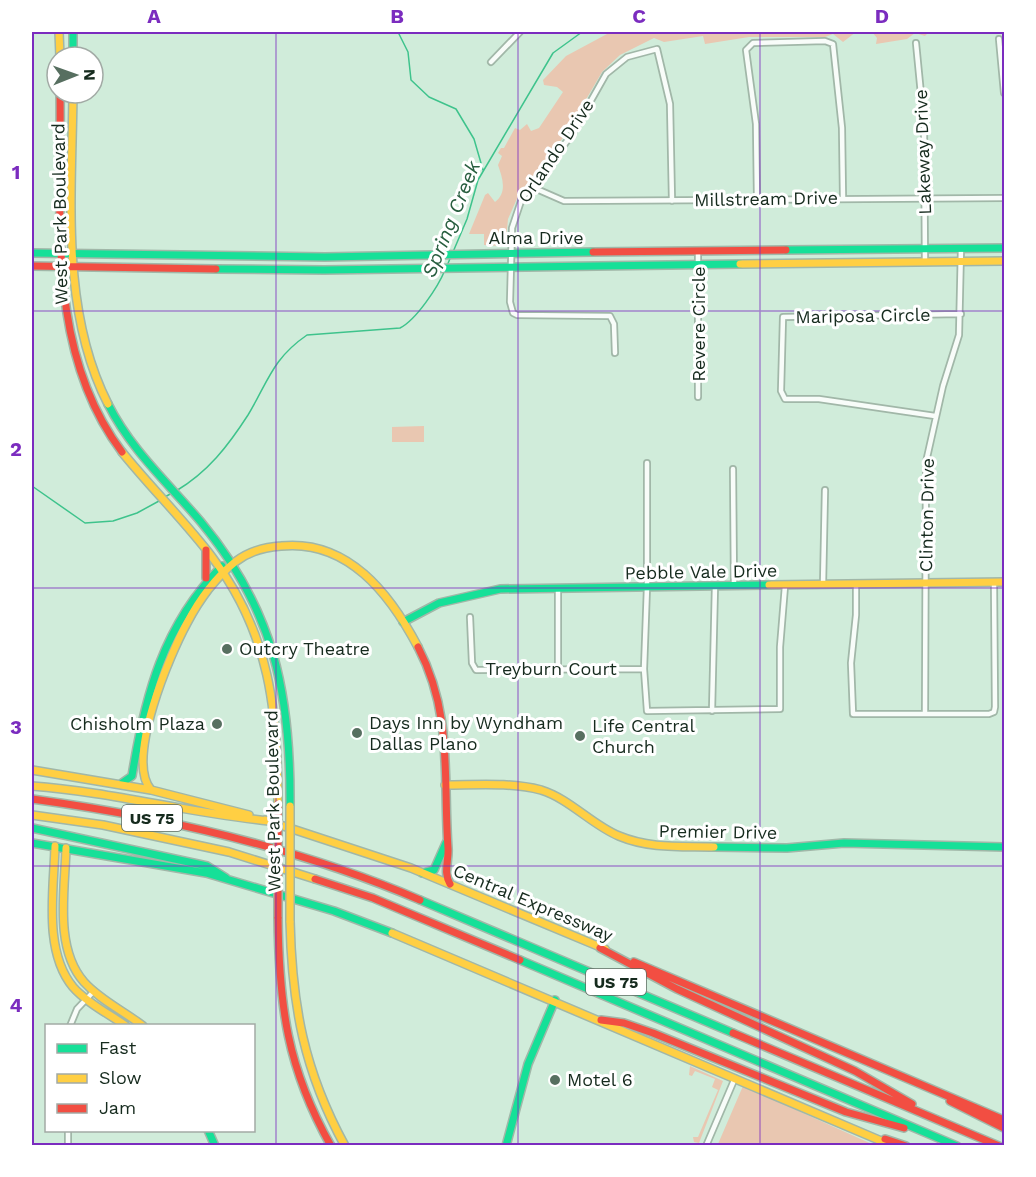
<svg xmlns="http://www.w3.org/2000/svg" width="1036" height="1177" viewBox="0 0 1036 1177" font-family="'Work Sans',sans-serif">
<rect width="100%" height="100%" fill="#d0ecda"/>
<!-- green -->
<path fill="#e9c7b1" d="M620,32H856L843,42L833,34L825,37H749L705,44L703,36L664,42L654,38L620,55L602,72L566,134L519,194L508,219L506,241L500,246L484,245V234H469L485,195L488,193L495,202C508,192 502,177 498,165L502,156L498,153L501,148H504L515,128L520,130L527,124L531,131L539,128L563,92L557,87L544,85L543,80L566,56L607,34Z
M872,32H927V34L925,36L915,33L907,39L876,44L877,38Z
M424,426V442H392V427Z
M690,1066L723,1081L699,1143L694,1142L693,1137H698L718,1090L712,1087L715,1079L695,1071L692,1076L689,1075Z
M743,1086L874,1145L718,1144Z"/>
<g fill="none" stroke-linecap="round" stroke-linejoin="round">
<!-- stream -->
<path stroke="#3ec38c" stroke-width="1.5" d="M398,32L408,52L411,80L429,97L456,109L474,139L483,170
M453,252L467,219L478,180L553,53L582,32
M447,266L451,256
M32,486L85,523L113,521L137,513L159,501
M176,491C208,472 228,446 248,415C268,382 272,359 307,335L400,328C416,320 438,287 445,270
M163,498L172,493"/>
<!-- street casing -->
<g stroke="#a1b7a8" stroke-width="8">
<path id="street" d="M999,39L1004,93
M916,43L924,125L925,262
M491,62L520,32
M532,187L564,201L1004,198
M757,199L756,124L746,50L753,43L825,41L833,44L842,128L843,198
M615,353L614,324L610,316L517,315L513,313L510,302L512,228L522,198L571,136L606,74L627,57L657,49L670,104L672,201
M698,397V251
M935,416L819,399H785L781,391L783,317L961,314
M647,463V587L644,669L647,711L780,709V647L785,586
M733,469L734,586
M823,585L825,490
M856,585V615L851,663L853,714H989L994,712L995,707L994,582
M558,588V669
M470,617L472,663L476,670L644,669
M712,711L715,586
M925,714L926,462L943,386L959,335L961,248
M70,1026L77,1009L94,991
M68,1146V1130
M706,1146L735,1078"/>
</g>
<!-- fast casing -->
<g stroke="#a1b7a8" stroke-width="10">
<path id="fast" d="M73,32V57
M786,250L1004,248
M32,253L325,257L593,252
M216,269L324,270L740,264
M108,404C131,450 168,483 201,522C274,610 291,694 290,806
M403,622L439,603L500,589L769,585
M122,783L132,776C145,696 163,625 222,566
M32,828L207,866L226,878
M32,843L206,873L334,911L392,933
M714,847L787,848L844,843L1004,847
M422,873L434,870L446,843
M420,900L733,1033
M520,960L957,1146
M208,1130L215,1146
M506,1146L528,1064L555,1000"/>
</g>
<!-- slow casing -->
<g stroke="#a1b7a8" stroke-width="10">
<path id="slow" d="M59,32L60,57
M73,93C72,195 60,310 108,404
M740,264L1004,261
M122,452C151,488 184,520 212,557C270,633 278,712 278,804
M769,585L1004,582
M32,770L151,790L249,815
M445,785C476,785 510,782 541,790C570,799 592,825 619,836C650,849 682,846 714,847
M32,786C112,792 189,813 269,821
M151,790C125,759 170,654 187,623C199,600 215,578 235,562C248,552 265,547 281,546C348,539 390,594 418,647
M32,815L103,825L229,852L315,879
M265,820L411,868L605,949
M55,846C54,889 43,951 73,987C87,1003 109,1014 126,1026
M66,848C65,890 54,948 84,982C100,1000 124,1011 143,1026
M290,921C292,1006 304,1071 345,1146
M392,933L893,1146"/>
</g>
<!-- jam casing -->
<g stroke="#a1b7a8" stroke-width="10">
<path id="jam" d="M60,93C62,214 45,350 122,452
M593,252L786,250
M32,266L216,269
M206,550V578
M418,647C453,714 443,776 448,848C449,861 443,872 450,884
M32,799C165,817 296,847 420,900
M315,879L373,898L520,960
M278,917C279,1006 287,1068 331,1146
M600,948L677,989L855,1071L912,1104
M634,962L1004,1120
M601,1020L624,1023L653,1033L846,1112L904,1128
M733,1033L999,1146
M950,1101L1004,1128
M885,1139L906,1146"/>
</g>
<!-- street -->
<use href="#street" stroke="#f8fcf9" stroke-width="4.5"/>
<!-- fast -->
<use href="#fast" stroke="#16e098" stroke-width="7"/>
<!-- slow -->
<use href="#slow" stroke="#ffcf43" stroke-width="7"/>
<!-- jam -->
<use href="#jam" stroke="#f24e42" stroke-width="7"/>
<!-- slow-bridge casing -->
<g stroke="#a1b7a8" stroke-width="10" stroke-linecap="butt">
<path id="slow-bridge" d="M290,806V921"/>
</g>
<!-- jam-bridge casing -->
<g stroke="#a1b7a8" stroke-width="10" stroke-linecap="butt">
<path id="jam-bridge" d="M278,804V917"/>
</g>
<!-- slow-bridge -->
<use href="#slow-bridge" stroke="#ffcf43" stroke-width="7"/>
<!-- jam-bridge -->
<use href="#jam-bridge" stroke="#f24e42" stroke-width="7"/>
</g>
<!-- grid -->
<path fill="none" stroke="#7b2cbf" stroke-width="1.5" stroke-opacity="0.55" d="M276,32V1146M518,32V1146M760,32V1146M32,311H1004M32,588H1004M32,866H1004"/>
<!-- markers -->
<g fill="#576f60" stroke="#fff" stroke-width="2">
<circle cx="227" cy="649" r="6"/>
<circle cx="217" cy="724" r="6"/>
<circle cx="357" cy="733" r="6"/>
<circle cx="580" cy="736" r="6"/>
<circle cx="555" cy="1080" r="6"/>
</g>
<g text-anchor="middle" stroke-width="6" stroke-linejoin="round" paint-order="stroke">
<!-- shield labels -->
<g fill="#fff" stroke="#5c6b62" stroke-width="1.5">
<rect x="122" y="805" width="60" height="26" rx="4.5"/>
<rect x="586" y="969" width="60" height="26" rx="4.5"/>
</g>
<g font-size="16" font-weight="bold" fill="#162b1e">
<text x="152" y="824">US 75</text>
<text x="616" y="988">US 75</text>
</g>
<!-- street labels -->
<g font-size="18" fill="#162b1e" stroke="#fff">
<text transform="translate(556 151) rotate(-56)" y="6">Orlando Drive</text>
<text transform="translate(923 152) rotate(-92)" y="6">Lakeway Drive</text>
<text transform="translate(766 199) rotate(-1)" y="6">Millstream Drive</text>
<text transform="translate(60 214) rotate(-91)" y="6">West Park Boulevard</text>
<text x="536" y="244">Alma Drive</text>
<text transform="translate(863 316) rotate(-1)" y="6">Mariposa Circle</text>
<text transform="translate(699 324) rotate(-90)" y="6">Revere Circle</text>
<text transform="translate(927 515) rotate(-89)" y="6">Clinton Drive</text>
<text transform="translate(701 572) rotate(-1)" y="6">Pebble Vale Drive</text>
<text x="551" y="675">Treyburn Court</text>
<text transform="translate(273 801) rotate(-91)" y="6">West Park Boulevard</text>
<text transform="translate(718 832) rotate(1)" y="6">Premier Drive</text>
<text transform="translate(533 903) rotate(23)" y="6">Central Expressway</text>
</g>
<!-- poi labels -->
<g font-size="18" fill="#162b1e" stroke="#fff" text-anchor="start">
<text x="239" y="655">Outcry Theatre</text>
<text x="369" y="729">Days Inn by Wyndham<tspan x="369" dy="21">Dallas Plano</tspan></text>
<text x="205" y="730" text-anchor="end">Chisholm Plaza</text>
<text x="592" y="732">Life Central<tspan x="592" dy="21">Church</tspan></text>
<text x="567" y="1086">Motel 6</text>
</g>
<!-- water labels -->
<g font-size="20" font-style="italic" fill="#295f40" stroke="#fff">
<text transform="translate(451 219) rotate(-68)" y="7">Spring Creek</text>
</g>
</g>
<!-- border -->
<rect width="1036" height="1177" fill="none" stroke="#ffffff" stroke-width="66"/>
<!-- legend -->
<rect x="45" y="1024" width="210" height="108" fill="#ffffff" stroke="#a2aaa5" stroke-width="1.5"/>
<rect x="57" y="1044" width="30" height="9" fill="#16e098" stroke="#a2aaa5" stroke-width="1.5"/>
<text x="99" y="1054" font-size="18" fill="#162b1e">Fast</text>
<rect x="57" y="1074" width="30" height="9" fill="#ffcf43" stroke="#a2aaa5" stroke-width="1.5"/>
<text x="99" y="1084" font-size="18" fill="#162b1e">Slow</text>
<rect x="57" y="1104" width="30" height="9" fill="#f24e42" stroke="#a2aaa5" stroke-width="1.5"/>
<text x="99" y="1114" font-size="18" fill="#162b1e">Jam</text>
<!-- north arrow -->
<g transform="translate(75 75) rotate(89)"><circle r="28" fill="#ffffff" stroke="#a2aaa5" stroke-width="1.5"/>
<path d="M0-4.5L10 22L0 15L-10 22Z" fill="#576f60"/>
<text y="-9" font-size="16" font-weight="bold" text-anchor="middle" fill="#162b1e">N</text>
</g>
<rect x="33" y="33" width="970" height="1111" fill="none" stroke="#7b2cbf" stroke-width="2"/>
<g font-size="20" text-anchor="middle" font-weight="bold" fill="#7b2cbf">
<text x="154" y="23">A</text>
<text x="397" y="23">B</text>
<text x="639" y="23">C</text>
<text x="882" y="23">D</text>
<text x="16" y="179">1</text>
<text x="16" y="456">2</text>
<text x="16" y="734">3</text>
<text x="16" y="1012">4</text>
</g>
</svg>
